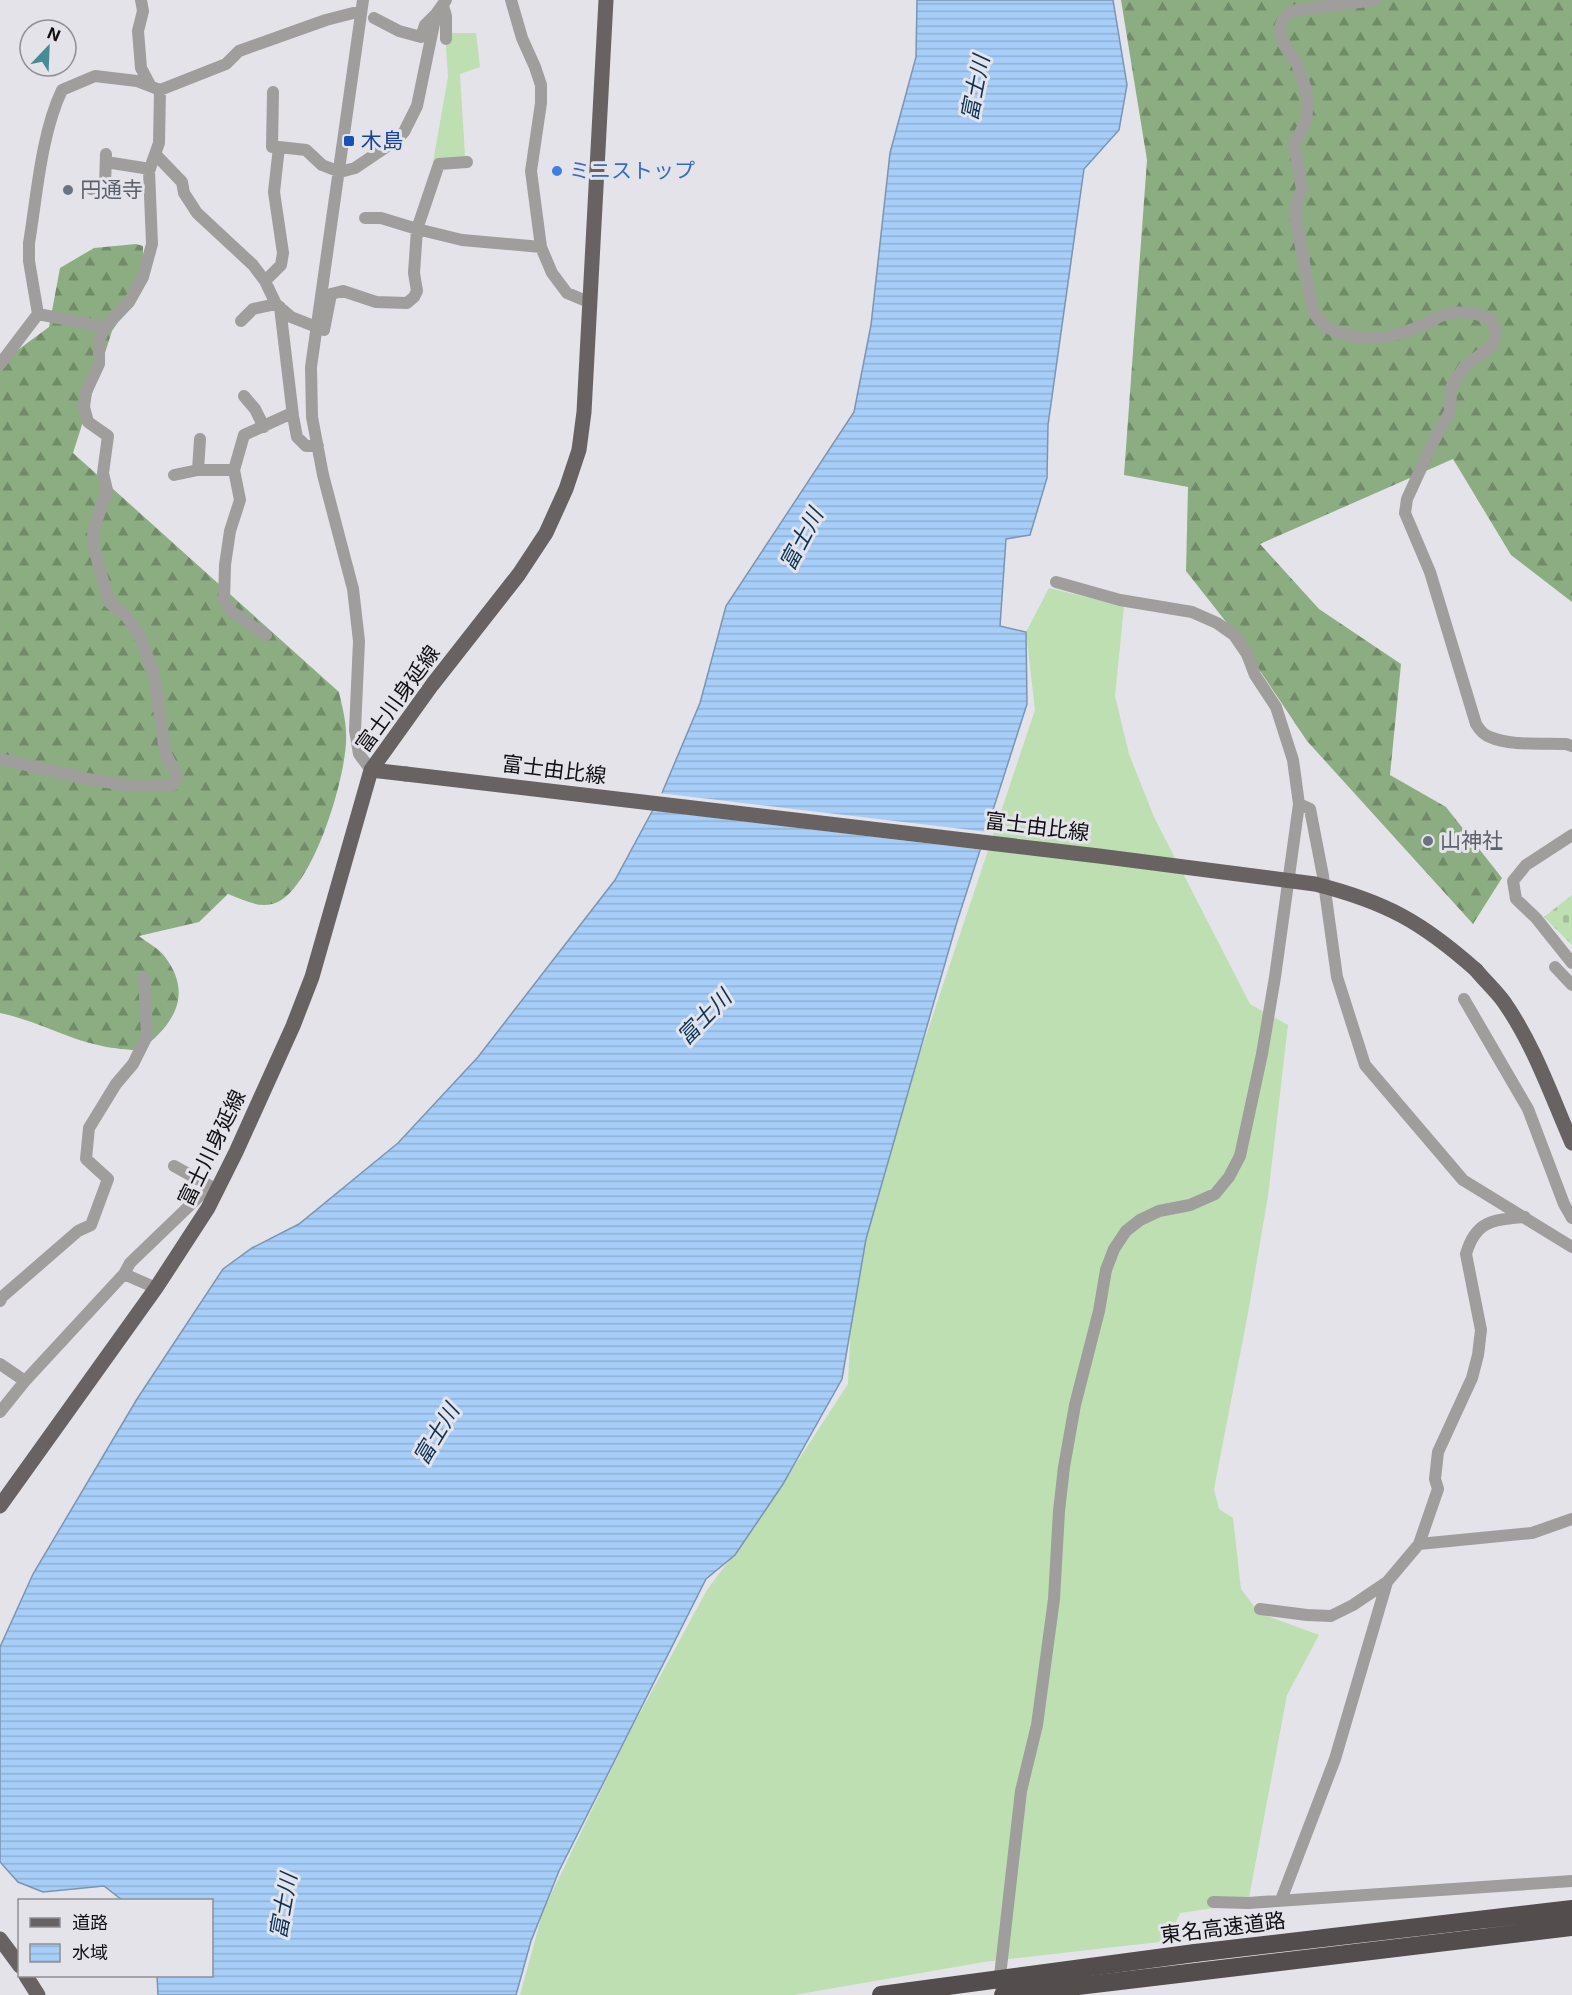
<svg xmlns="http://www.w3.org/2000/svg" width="1572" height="1995" viewBox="0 0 1572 1995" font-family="Inter,'Noto Sans JP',sans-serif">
<defs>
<pattern id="forest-firs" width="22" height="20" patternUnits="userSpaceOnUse" patternTransform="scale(1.5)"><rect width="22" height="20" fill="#8cad82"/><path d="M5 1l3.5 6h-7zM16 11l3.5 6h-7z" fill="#718b69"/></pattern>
<pattern id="cemetery-stones" width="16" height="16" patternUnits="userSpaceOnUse" patternTransform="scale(1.5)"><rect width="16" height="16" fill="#bddfb2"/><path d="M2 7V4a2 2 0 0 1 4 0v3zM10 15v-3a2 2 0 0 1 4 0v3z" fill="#a1be98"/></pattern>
<pattern id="water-rules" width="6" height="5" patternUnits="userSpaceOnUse" patternTransform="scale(1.5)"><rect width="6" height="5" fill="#a7cef8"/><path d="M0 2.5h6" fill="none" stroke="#8fb0d4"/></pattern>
</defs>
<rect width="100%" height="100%" fill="#e4e3ea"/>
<!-- grass -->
<path fill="#bddfb2" d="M450,33H476L480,67L460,74L465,156L433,162L448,77L446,47Z
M1049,588L1124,606L1115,696L1129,754L1154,817L1250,1004L1288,1025L1268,1196L1248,1313L1214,1489L1219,1509L1233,1518L1241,1589L1259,1613L1319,1635L1287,1695L1248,1903L1180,1913L1168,1941L984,1962L794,1995H520L543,1911L628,1735L707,1590L761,1517L848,1384L854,1251L1035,710L1026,632Z"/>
<!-- forest -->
<path fill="url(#forest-firs)" d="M1121,0H1572V602L1511,555L1453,459L1260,544L1319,609L1401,664L1390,775L1446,807L1502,878L1473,924L1307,741L1234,632L1186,571L1188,487L1124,475L1147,160Z
M136,244L143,246V285L112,331L73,453L339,692C342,706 346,720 346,733C349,770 312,896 272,904C257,908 242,899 228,894L199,922L139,936C147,943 159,948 165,957C194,995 173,1026 139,1051C127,1049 114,1049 102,1046C67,1039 35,1020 0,1013V363L49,327L60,268L94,248Z"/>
<!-- cemetery -->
<path fill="url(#cemetery-stones)" d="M1572,895V945L1544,917Z"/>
<!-- water -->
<path fill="url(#water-rules)" stroke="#7a95b3" stroke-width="1.5" d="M917,0H1113L1127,85L1119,130L1084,169L1048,425L1047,478L1030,535L1006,539L1000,626L1026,632L1027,704L956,925L866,1239L842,1379L783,1484L735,1555L706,1579L559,1871L531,1941L516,1995H158L157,1976H212V1900H122L104,1886L43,1892L18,1882L0,1862V1647L33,1574L137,1399L223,1269L252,1248L299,1224L398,1143L478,1057L615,880L662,793L700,703L726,606L854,412L871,325L890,153L916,57Z"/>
<!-- pier -->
<path fill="#e4e3ea" d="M659,793L988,832L983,850L650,810Z"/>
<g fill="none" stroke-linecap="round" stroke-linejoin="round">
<!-- minor -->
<path stroke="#a09d9d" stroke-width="12" d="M141,0L143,11L138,31L141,68L150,85
M363,0L311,367L312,417L323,475L353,589L359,641L355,730L359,754L371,770
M511,0L522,38L535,67L541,85V103L531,171L541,247L552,273L567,293L591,303
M1375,0L1291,11C1288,14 1283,18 1282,22C1274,38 1291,51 1297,64C1310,94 1313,116 1294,144L1302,189L1296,204V220L1313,311C1321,325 1329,330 1345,334C1374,343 1398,336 1425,324C1432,321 1439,316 1446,314C1462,311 1477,313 1491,319L1496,334L1492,346L1464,367L1451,388L1450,412L1433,442L1407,499L1405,513L1430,572L1476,724C1479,729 1483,735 1490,737C1509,746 1545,743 1566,744L1572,746
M443,6L446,16V39
M374,18L399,31L421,37L425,25L435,15
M272,147L273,92
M156,155L182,182L184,193L197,213L253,265L265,281L276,304L291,317L324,330L331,294L343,291L376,302L407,303L414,297L417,291L414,273L417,229L462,240L541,247
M106,162L150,169
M91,189L105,185L106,154
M365,218H381L417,229L439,164L467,162
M265,281L281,265L283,253L274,192L279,147L306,150L322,165L340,172L355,168L395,141L404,132L417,106L436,14L446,0
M280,307L293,416L297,437L306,446H318
M38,314L105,327L129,302L143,277L152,244L149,171L159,143L160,90
M241,321L253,309L276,304
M0,364L38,314L29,261V243C37,195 41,134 62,90L95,76L137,81L160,90L226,64L239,51L326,20L361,11
M244,396L255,409L264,427
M198,470L200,439
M174,475L198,470H234
M266,635L232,612L224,601L225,565L230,531L240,500L234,470L244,435L292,413
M0,759L88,779L132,786L173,785L177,777L165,752L154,674L139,634L126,616L109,602L95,552L93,532L107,490L103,473L108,436L88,422L84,407L86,392L99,364V341L105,327
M1299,804L1310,809L1323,876L1337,977L1365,1065L1463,1180L1572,1247
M1572,835L1526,865L1513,881L1516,899L1536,918L1572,963
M1555,967L1572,985
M1464,999L1528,1109L1564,1204L1572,1218
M124,1274L130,1263L210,1186L174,1166
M0,1301L2,1297L78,1231L91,1225L108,1179L86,1159L89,1128L116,1084L133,1064L147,1036L144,977
M0,1364L25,1381
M0,1412L25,1381L124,1274L156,1288
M1419,1544L1532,1533L1572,1519
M1260,1609L1307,1615L1331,1616L1353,1605L1387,1582L1419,1544L1438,1489L1435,1479L1438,1452L1472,1378L1478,1355L1481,1330L1466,1254C1476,1220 1493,1220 1525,1217
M1281,1900L1335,1759L1387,1582
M1213,1902L1248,1903L1572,1881
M999,1985L1021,1791L1037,1725L1054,1599L1059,1511L1064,1467L1075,1405L1099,1311L1106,1270L1114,1249L1126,1231L1140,1220L1159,1211L1190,1205L1215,1194L1229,1177L1240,1156L1262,1054L1275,977L1299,804L1293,760L1276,707L1255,675L1247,654L1234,635L1217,623L1192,612L1120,600L1056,582"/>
<!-- major -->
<path stroke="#686262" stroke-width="15" d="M371,770L406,774
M1476,970C1485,981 1496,991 1504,1002C1534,1045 1551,1095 1572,1143
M0,1506L156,1288L208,1208L236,1152L293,1026L312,977L371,770L432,685L519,574L546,533L566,489L579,450L584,412L606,0
M0,1939L20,1966
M26,1976L38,1995"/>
<!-- highway -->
<path stroke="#544d4d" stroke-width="18" d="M1195,1953L1572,1909
M1003,1995L1572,1927"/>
<!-- major-bridge -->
<path stroke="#686262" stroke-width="15" d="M406,774L1099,856L1315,884C1386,902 1422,922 1476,970"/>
<!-- highway-bridge -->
<path stroke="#544d4d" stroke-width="18" d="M881,1995L1195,1953"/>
</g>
<!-- markers -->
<rect fill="#1a4fb4" stroke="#e4e3ea" stroke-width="2" x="343" y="135" width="12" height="12" rx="3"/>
<circle fill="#3f7fe0" stroke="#e4e3ea" stroke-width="2" cx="557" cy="171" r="6"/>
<g fill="#6b7280" stroke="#e4e3ea" stroke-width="2">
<circle cx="68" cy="190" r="6"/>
<circle cx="1428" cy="841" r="6"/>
</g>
<g text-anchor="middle" stroke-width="6" stroke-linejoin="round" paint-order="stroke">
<!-- transit labels -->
<g font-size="21" fill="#164399" stroke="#e4e3ea" text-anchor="start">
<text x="361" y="148">木島</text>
</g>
<!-- shop labels -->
<g font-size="21" fill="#366cbe" stroke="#e4e3ea" text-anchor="start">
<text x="569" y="178">ミニストップ</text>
</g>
<!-- worship labels -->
<g font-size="21" fill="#5b616d" stroke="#e4e3ea" text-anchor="start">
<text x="80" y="197">円通寺</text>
<text x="1440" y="848">山神社</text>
</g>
<!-- street labels -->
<g font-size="21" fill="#100f11" stroke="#e4e3ea">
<text transform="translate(398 699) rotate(-54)" y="7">富士川身延線</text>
<text transform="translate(554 770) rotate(7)" y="7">富士由比線</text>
<text transform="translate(1037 827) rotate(7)" y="7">富士由比線</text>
<text transform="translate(212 1148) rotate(-64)" y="7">富士川身延線</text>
<text transform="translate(1223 1928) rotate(-7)" y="7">東名高速道路</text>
</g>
<!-- water labels -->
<g font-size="22" font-style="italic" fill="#083359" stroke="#e4e3ea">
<text transform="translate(975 88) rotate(-79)" y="8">富士川</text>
<text transform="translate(801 539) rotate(-62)" y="8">富士川</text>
<text transform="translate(704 1017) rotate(-46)" y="8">富士川</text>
<text transform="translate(436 1434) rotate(-59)" y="8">富士川</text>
<text transform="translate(283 1906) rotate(-80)" y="8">富士川</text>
</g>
</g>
<!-- legend -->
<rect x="18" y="1899" width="195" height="78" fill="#e4e3ea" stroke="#8f8e93" stroke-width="1.5"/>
<rect x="30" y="1918" width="30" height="9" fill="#686262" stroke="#8f8e93" stroke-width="1.5"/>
<text x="72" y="1929" font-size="18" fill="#100f11">道路</text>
<rect x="30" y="1944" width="30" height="18" fill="url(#water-rules)" stroke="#8f8e93" stroke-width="1.5"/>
<text x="72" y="1959" font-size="18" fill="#100f11">水域</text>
<!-- north arrow -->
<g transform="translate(48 48) rotate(23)"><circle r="28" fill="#e4e3ea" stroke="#8f8e93" stroke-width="1.5"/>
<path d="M0-4.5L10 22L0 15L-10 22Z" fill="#458c94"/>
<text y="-9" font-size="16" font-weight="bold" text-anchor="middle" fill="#100f11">N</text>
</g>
</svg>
